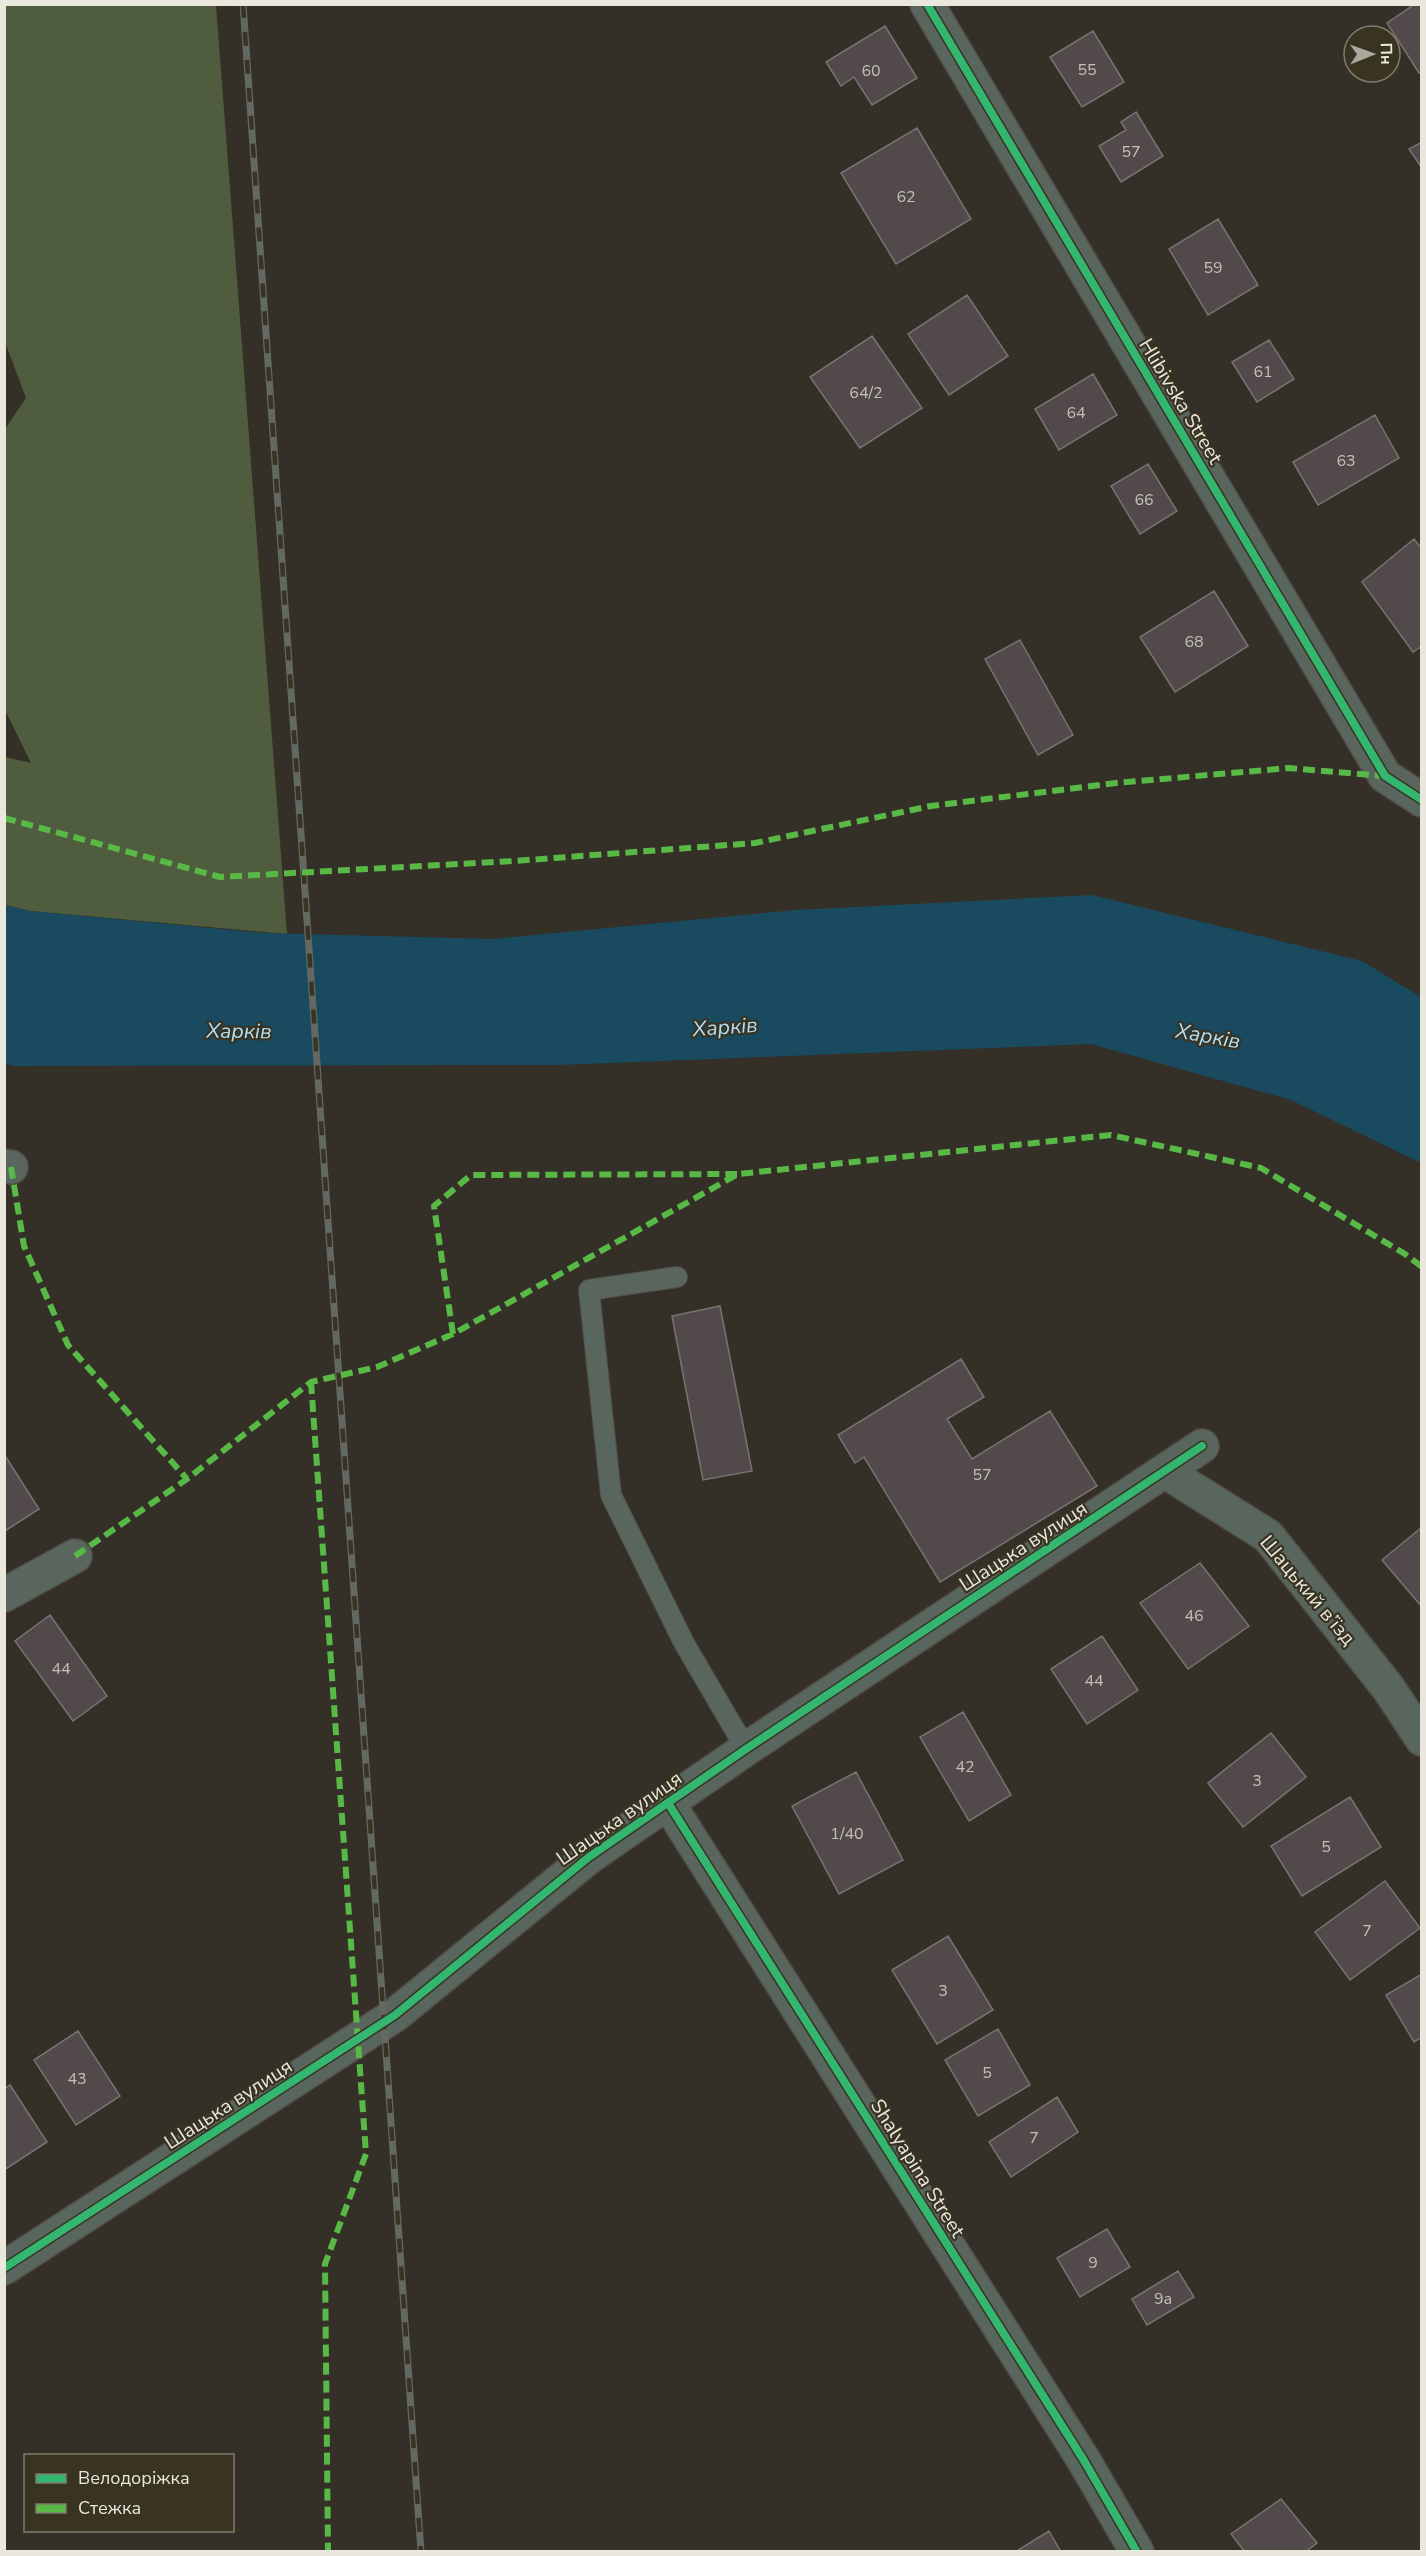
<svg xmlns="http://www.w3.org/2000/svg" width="1426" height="2556" viewBox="0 0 1426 2556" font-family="'Nunito Sans',sans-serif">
<rect width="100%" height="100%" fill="#343027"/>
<!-- green -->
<path fill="#4f5c3d" d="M5,5H216L287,934L30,911L5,905V757L31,763L5,710V429L26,398L5,342Z"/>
<!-- water -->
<path fill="#194a5f" d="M1092,895L1362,961L1421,997V1163L1291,1100L1091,1044L558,1065L14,1066L5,1064V905L30,911L265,933L492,939L795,910Z"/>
<!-- building -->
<path fill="#52494b" stroke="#787372" stroke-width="1.5" d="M1415,4H1422V71L1419,73L1387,23Z
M885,26L917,78L872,105L854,77L841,86L826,62Z
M1093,31L1124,82L1082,107L1050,57Z
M1136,112L1163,156L1121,182L1099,146L1126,130L1121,122Z
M917,128L971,219L896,264L841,173Z
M1422,142V168L1409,149Z
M1218,219L1258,285L1208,315L1169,249Z
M967,295L1008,356L949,395L908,334Z
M872,336L922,408L860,448L810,377Z
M1269,340L1294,379L1257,402L1232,362Z
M1093,374L1117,415L1059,450L1035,409Z
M1375,415L1399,458L1318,505L1293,462Z
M1148,464L1177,511L1140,534L1111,486Z
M1414,539L1422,549V646L1413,652L1362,582Z
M1214,591L1248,646L1175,692L1140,637Z
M1020,640L1073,735L1038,755L985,659Z
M720,1306L752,1471L703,1480L672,1316Z
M961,1359L984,1397L947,1419L972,1459L1050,1411L1097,1486L940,1582L864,1457L855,1463L838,1435Z
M4,1454L39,1509L5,1531L4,1530Z
M1422,1527V1607L1382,1560Z
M1200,1563L1249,1626L1188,1669L1140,1603Z
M50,1615L107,1696L73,1721L15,1641Z
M1102,1636L1138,1690L1087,1724L1051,1669Z
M963,1712L1011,1795L969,1821L920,1737Z
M1271,1733L1306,1777L1243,1827L1208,1783Z
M856,1772L903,1860L839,1894L792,1806Z
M1350,1797L1381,1847L1302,1896L1271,1846Z
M1385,1881L1420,1928L1350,1980L1315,1932Z
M948,1936L993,2010L937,2044L892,1970Z
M1422,1974V2037L1414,2042L1386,1995Z
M998,2029L1030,2085L978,2116L945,2060Z
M78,2031L120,2096L76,2125L34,2060Z
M10,2085L47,2142L4,2170V2089Z
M1057,2097L1078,2132L1011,2177L989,2142Z
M1107,2229L1130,2267L1080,2297L1057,2258Z
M1178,2271L1194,2297L1147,2325L1132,2299Z
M1281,2499L1317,2543L1305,2552H1245L1231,2534Z
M1049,2531L1061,2552H1015Z"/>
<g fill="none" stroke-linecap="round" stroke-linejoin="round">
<!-- service casing -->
<g stroke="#504c45" stroke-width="22">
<path id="service" d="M677,1277L589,1290L611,1495L684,1643L746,1749"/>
</g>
<!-- minor casing -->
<g stroke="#504c45" stroke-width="36">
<path id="minor" d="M927,4L1385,776L1422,800
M4,1166L11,1167
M1166,1472L1268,1536L1389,1689L1422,1739
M4,1595L75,1556
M668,1803L1083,2459L1137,2552
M4,2268L395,2015L589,1857L746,1749L1202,1446"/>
</g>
<!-- service -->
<use href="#service" stroke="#59665e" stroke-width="20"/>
<!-- minor -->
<use href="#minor" stroke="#59665e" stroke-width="33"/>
<!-- rail casing -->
<g stroke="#636862" stroke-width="7">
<path id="rail" d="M243,4L421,2552"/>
</g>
<!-- rail -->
<use href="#rail" stroke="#393322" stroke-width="4.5" stroke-dasharray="14" stroke-linecap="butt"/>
<!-- quiet -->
<path stroke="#58b947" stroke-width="6" stroke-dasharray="12 6" stroke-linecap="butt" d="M4,818L220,877L514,861L755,843L931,806L1116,783L1289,768L1385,776
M11,1167L24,1246L68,1345L187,1479
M453,1334L434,1206L471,1175L737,1174
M311,1382L366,2154L325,2264L328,2552
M75,1556L187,1479L311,1382L377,1367L453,1334L738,1174L1111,1135L1261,1168L1405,1254L1422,1267"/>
<!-- cycleway casing -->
<g stroke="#393322" stroke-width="11">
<path id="cycleway" d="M927,4L1385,776L1422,800
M668,1803L1083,2459L1137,2552
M4,2268L395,2015L589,1857L746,1749L1202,1446"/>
</g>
<!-- cycleway -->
<use href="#cycleway" stroke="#33b770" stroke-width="8"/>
</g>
<g text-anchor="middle" stroke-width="4.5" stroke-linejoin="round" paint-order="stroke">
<!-- number labels -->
<g font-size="16" fill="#c4c0b8">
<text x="1087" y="75">55</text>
<text x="871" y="76">60</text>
<text x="1131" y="157">57</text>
<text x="906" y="202">62</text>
<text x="1213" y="273">59</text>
<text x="1263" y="377">61</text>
<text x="866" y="398">64/2</text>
<text x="1076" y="418">64</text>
<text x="1346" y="466">63</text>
<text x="1144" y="505">66</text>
<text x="1194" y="647">68</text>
<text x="982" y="1480">57</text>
<text x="1194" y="1621">46</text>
<text x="61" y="1674">44</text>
<text x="1094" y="1686">44</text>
<text x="965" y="1772">42</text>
<text x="1257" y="1786">3</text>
<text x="847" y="1839">1/40</text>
<text x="1326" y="1852">5</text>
<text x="1367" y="1936">7</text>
<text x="943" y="1996">3</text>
<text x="987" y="2078">5</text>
<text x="77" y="2084">43</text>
<text x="1034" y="2143">7</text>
<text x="1093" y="2268">9</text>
<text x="1163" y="2304">9а</text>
</g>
<!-- street labels -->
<g font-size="20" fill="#eae7dc" stroke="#393322">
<text transform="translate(1181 401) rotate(59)" y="7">Hlibivska Street</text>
<text transform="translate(1023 1546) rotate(-33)" y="7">Шацька вулиця</text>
<text transform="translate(1308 1590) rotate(50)" y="7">Шацький в’їзд</text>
<text transform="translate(619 1818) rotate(-35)" y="7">Шацька вулиця</text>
<text transform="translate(228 2104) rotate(-33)" y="7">Шацька вулиця</text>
<text transform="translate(918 2168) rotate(58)" y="7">Shalyapina Street</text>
</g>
<!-- water labels -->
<g font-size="21" font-style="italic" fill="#b0dff8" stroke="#393322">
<text transform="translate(725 1027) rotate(-4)" y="7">Харків</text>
<text transform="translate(239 1031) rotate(1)" y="7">Харків</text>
<text transform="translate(1208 1036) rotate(10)" y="7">Харків</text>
</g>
</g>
<!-- border -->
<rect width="1426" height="2556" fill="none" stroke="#eae7dc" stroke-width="12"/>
<!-- legend -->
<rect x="24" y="2454" width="210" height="78" fill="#393322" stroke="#807b6c" stroke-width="1.5"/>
<rect x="36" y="2474" width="30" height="9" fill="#33b770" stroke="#807b6c" stroke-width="1.5"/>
<text x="78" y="2484" font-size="18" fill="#eae7dc">Велодоріжка</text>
<rect x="36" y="2504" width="30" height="9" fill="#58b947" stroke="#807b6c" stroke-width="1.5"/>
<text x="78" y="2514" font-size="18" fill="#eae7dc">Стежка</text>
<!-- north arrow -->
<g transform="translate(1372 54) rotate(89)"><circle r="28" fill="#393322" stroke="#807b6c" stroke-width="1.5"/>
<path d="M0-4.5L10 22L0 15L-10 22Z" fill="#aaa79d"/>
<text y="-9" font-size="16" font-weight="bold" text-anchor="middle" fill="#eae7dc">Пн</text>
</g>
</svg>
